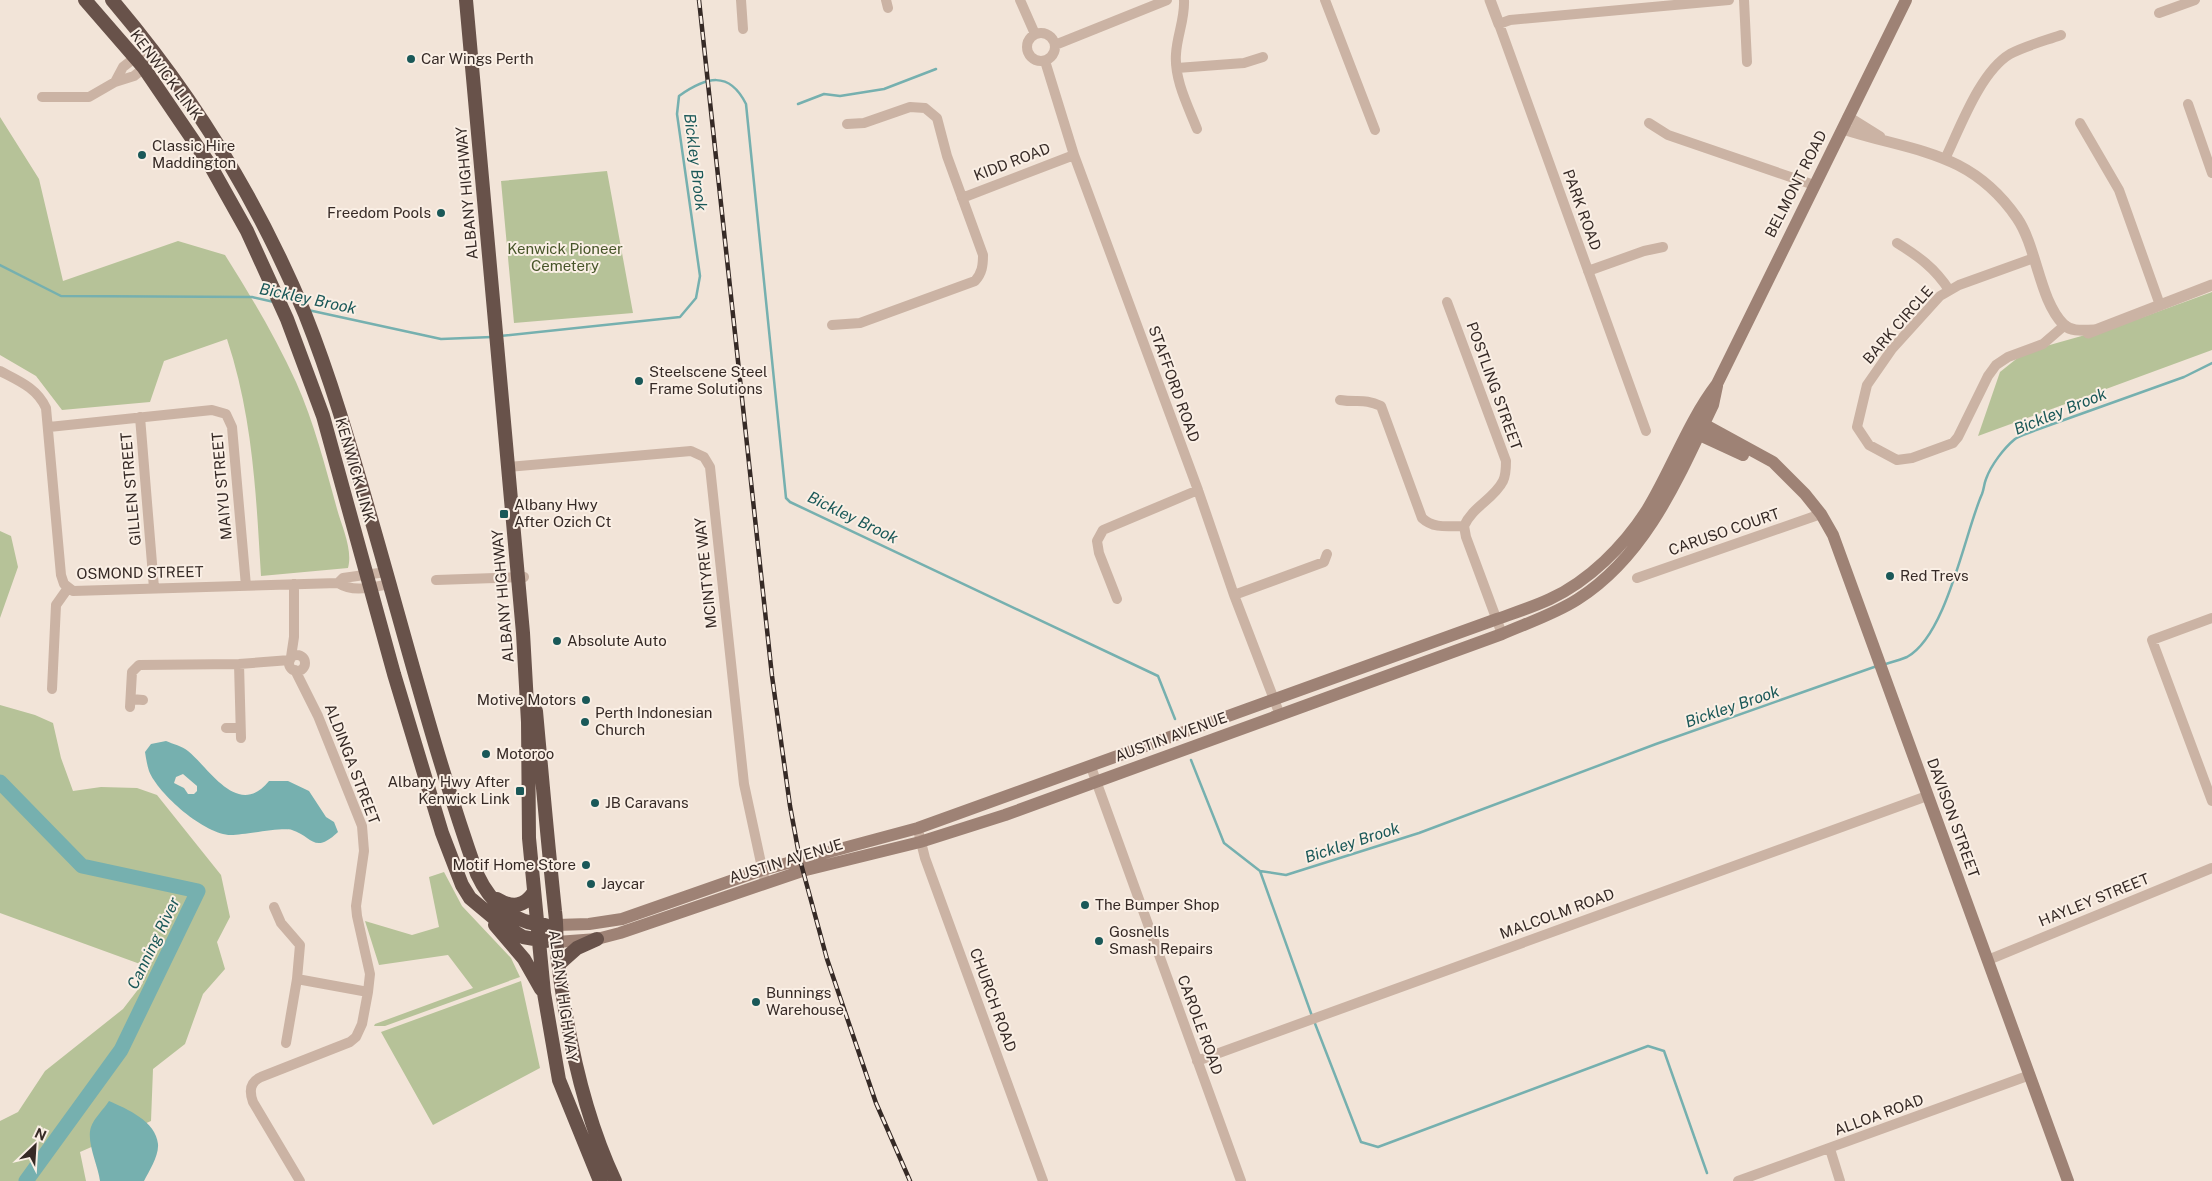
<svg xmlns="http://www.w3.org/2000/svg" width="2212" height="1181" viewBox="0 0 2212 1181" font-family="'Public Sans',sans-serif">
<rect width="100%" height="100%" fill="#f2e4d8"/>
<!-- green -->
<path fill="#b6c298" d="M0,117L39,179L63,281L178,241L225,255C251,296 276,338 296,382C314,422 325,466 337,509C342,527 353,550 348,568L261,576C256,494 253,418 227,339L164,361L150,402L62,410L36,376L0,355Z
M607,171L633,313L514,323L501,181Z
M2212,292V350L1978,436L2000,372L2025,352L2124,324Z
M0,531L11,536L18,567L0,618Z
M0,705L35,715L53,723L61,758L73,791L101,787L137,788L157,795L221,875L230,917L217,942L225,969L203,994L185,1044L153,1069L151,1121L80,1152L86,1181H0V1121L18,1112L45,1071L123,1009L143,983L140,964L0,913Z
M444,872L462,906L511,958L520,977L385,1026H374L375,1024L473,988L448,955L379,965L365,921L412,935L439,927L429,877Z
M521,981L540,1068L433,1125L381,1032Z"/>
<!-- water -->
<path fill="#76b0af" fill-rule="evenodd" d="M166,741C173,744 182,746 188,751C210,769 238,819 269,781H288L309,791L326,817L334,822L338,832C314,855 312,836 292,830C281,827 245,835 231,835C205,835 158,794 149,771C147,765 146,758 145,752L151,744ZM183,774L197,786V791L194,794H188L184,788L174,783L176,777Z
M109,1101C127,1109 156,1121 158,1144C159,1156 149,1171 144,1181H100C98,1165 86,1142 91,1127C94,1118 104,1109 109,1101Z"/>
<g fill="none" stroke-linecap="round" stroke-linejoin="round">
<!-- stream -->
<path stroke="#76b0af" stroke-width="2.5" d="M798,104L824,94L840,96L884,89L936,69
M0,265L61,296L252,297L274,302
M308,310L441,339L492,337
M500,336L680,317L696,298L700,276L677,114L679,96C706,77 729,70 746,104L786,498L790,502L1158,676L1175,719
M1885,664C1892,662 1900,660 1907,657C1947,635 1965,532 1982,494C1984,489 1984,484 1986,479C1991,465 2004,448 2015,439C2021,435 2030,433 2036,430L2184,377L2212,363
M1191,760L1224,843L1260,871L1286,875L1419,833L1656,744L1877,666
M1260,871L1312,1016
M1314,1021L1361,1142L1378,1147L1648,1046L1664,1051L1707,1173"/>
<!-- river -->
<path stroke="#76b0af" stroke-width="15" d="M0,782L82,866L198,891L121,1050L26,1181"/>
<!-- minor -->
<path stroke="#cbb3a4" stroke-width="10" d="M741,0L743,29
M886,0L888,8
M1020,0L1035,34
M1184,0C1185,19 1177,35 1176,54C1174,79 1188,106 1197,129
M1325,0L1375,130
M1744,0L1747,62
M2159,13L2195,0
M1027 47a14 14 0 1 1 28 0a14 14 0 1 1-28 0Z
M1055,45L1167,0
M1045,61L1074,155L1198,490L1234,595L1280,715
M1177,68L1244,63L1263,57
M115,82L123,67L150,46
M42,97H89L115,82L134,76L158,57
M2188,104L2212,173
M1649,123L1668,135L1814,185
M2080,123L2119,190L2160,305
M1945,159C1960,128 1980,72 2010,54C2025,46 2044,41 2061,35
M962,198L1074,155
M1897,243C1918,256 1935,268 1949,290
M2034,258L1959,285L1940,296L1892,349L1867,385L1857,427L1869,445L1897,460L1912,458L1953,443L1958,437L1988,376L1996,365L2008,357L2043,344L2065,325
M1588,271L1644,251L1663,247
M1447,302L1506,461C1506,467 1506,475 1503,481C1494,499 1472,507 1464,526
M832,325L860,323L975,281C982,273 983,266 983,255L947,156L937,118L925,108L910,107L864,123L847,124
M0,371C19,381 37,388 46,408L61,575L64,584L73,591L338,583C354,593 372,587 390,584
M1340,400C1358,403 1364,398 1381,406L1422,518C1434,529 1448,526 1464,526L1466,537L1502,634
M140,417L154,588
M49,427L212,410L226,414L232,427L246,586
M1646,431L1499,24L1510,20L1729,0
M507,467L691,451L704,457L710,467L744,784L764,877
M1637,578L1821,514
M436,580L524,577
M338,583L343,578L386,572
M1234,595L1324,562L1327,554
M1117,599L1099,553L1097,541L1103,530L1198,490
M2212,618L2152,640L2212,801
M289 663a8 8 0 1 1 16 0a8 8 0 1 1-16 0Z
M291,657L294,637V584
M239,664L241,738
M295,670L318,716L362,826L364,851L356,906L357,916L370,974L368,992L362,1024L356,1037L350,1042L261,1077C250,1082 249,1091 253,1102L300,1181
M52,689L56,605L68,588
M131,699L143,700
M130,707L132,672L139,665L239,664L290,660
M226,728H240
M1091,767L1241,1181
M919,834L925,858L1043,1181
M274,907L281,923L300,945L297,979L286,1043
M1988,960L2212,868
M297,979L368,992
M1197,1061L1927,796
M1830,1149L1840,1181
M1738,1181L2030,1075"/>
<!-- tertiary -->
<path stroke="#cbb3a4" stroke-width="11" d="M1490,0L1499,24
M1848,117L1880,137
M1843,129C1913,152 1970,150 2017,218C2037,247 2039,300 2064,325C2072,332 2084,330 2094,330
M2088,333L2212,285"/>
<!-- secondary -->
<path stroke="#9e8275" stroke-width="12" d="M1698,421L1773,462L1805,494L1821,514L1833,535L2068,1181
M1691,431L1743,455
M556,925L589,924L622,919L762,870L918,828L1497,619C1514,613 1533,607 1550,599C1589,581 1624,546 1647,510C1672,469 1688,422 1717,384L1906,0
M557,942L597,939L620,933L802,871L920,842L1005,815L1502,634C1527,623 1555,614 1578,599C1647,555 1679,476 1713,405L1717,386"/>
<!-- trunk -->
<path stroke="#68524a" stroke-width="14" d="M85,0L144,68L210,165L247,231L287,319L323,416L394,674L442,833L462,885L470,898L500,923L523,937L546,941
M112,0C192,94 257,199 305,314C333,384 353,456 374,529C407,644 437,761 477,874C490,902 512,923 545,925
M466,0L523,633L528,722L529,838L544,993L559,1080L600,1181
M536,711C542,778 548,845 555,911C557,925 556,939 557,953C566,1030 582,1111 615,1181
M497,899C512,908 524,907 534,892
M495,925L524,959L541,989
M559,964L577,948L597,939"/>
<!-- rail casing -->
<g stroke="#362a26" stroke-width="4.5">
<path id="rail" d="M699,0L772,676L790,806L800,860L827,959L876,1103L910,1181"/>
</g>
<!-- rail -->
<use href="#rail" stroke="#faefe5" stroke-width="2.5" stroke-dasharray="8" stroke-linecap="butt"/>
</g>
<!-- markers -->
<g fill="#1a5858" stroke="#faefe5" stroke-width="2">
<circle cx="411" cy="59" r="5"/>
<circle cx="142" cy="155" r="5"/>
<circle cx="441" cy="213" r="5"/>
<circle cx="639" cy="381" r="5"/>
<rect x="499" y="509" width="10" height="10" rx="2.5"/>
<circle cx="1890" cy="576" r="5"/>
<circle cx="557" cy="641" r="5"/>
<circle cx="586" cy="700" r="5"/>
<circle cx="585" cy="722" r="5"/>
<circle cx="486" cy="754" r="5"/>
<rect x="515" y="786" width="10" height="10" rx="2.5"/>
<circle cx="595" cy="803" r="5"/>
<circle cx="586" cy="865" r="5"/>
<circle cx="591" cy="884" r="5"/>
<circle cx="1085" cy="905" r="5"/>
<circle cx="1099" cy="941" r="5"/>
<circle cx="756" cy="1002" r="5"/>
</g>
<g text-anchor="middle" stroke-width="4" stroke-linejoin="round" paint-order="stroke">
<!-- poi labels -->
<g font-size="15" fill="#362a26" stroke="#faefe5" text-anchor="start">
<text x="421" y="64">Car Wings Perth</text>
<text x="152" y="151">Classic Hire<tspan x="152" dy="17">Maddington</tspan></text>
<text x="431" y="218" text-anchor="end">Freedom Pools</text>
<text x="649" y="377">Steelscene Steel<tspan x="649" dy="17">Frame Solutions</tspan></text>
<text x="514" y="510">Albany Hwy<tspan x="514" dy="17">After Ozich Ct</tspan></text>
<text x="1900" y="581">Red Trevs</text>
<text x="567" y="646">Absolute Auto</text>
<text x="576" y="705" text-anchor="end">Motive Motors</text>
<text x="595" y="718">Perth Indonesian<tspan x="595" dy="17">Church</tspan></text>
<text x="496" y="759">Motoroo</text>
<text x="510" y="787" text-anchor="end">Albany Hwy After<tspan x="510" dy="17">Kenwick Link</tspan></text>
<text x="605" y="808">JB Caravans</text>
<text x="576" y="870" text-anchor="end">Motif Home Store</text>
<text x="601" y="889">Jaycar</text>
<text x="1095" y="910">The Bumper Shop</text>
<text x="1109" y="937">Gosnells<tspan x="1109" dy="17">Smash Repairs</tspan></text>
<text x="766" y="998">Bunnings<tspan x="766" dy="17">Warehouse</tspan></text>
</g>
<!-- street labels -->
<g font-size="15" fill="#362a26" stroke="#faefe5">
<text transform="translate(166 75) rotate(53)" y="5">KENWICK LINK</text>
<text transform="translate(1012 162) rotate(-21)" y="5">KIDD ROAD</text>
<text transform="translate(1796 184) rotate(-63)" y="5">BELMONT ROAD</text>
<text transform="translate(467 193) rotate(-95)" y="5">ALBANY HIGHWAY</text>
<text transform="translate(1582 210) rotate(70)" y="5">PARK ROAD</text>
<text transform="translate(1898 325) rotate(-49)" y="5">BARK CIRCLE</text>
<text transform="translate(1174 384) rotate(70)" y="5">STAFFORD ROAD</text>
<text transform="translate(1494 386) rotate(70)" y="5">POSTLING STREET</text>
<text transform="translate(355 470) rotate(74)" y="5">KENWICK LINK</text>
<text transform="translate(222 486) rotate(-95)" y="5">MAIYU STREET</text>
<text transform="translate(131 489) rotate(-95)" y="5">GILLEN STREET</text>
<text transform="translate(1724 532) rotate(-19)" y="5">CARUSO COURT</text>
<text transform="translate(140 573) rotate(-1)" y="5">OSMOND STREET</text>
<text transform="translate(706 573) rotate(-96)" y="5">MCINTYRE WAY</text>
<text transform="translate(503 596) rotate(-95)" y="5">ALBANY HIGHWAY</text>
<text transform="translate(1171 737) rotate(-20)" y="5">AUSTIN AVENUE</text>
<text transform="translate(352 764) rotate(69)" y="5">ALDINGA STREET</text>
<text transform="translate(1953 818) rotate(70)" y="5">DAVISON STREET</text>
<text transform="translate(786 861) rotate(-17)" y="5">AUSTIN AVENUE</text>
<text transform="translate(2094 900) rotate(-22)" y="5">HAYLEY STREET</text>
<text transform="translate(1557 914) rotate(-20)" y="5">MALCOLM ROAD</text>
<text transform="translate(563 996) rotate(82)" y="5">ALBANY HIGHWAY</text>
<text transform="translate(993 1000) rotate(70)" y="5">CHURCH ROAD</text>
<text transform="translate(1200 1025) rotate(70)" y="5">CAROLE ROAD</text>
<text transform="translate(1879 1115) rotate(-20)" y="5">ALLOA ROAD</text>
</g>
<!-- park labels -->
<g font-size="15" fill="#475529" stroke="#faefe5">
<text x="565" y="254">Kenwick Pioneer<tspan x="565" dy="17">Cemetery</tspan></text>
</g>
<!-- water labels -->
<g font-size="16" font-style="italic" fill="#1a5858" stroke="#faefe5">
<text transform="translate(696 162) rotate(83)" y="6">Bickley Brook</text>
<text transform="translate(308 298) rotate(12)" y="6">Bickley Brook</text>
<text transform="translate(2060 411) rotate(-22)" y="6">Bickley Brook</text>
<text transform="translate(853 517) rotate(26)" y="6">Bickley Brook</text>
<text transform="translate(1732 706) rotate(-19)" y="6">Bickley Brook</text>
<text transform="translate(1352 842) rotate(-18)" y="6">Bickley Brook</text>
<text transform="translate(153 943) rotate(-64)" y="6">Canning River</text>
</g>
</g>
<!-- north arrow -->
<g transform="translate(35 1146) rotate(25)" stroke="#faefe5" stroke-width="4" paint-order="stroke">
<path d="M0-4L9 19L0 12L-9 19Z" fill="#362a26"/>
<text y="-8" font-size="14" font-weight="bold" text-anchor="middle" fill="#362a26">N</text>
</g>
</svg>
